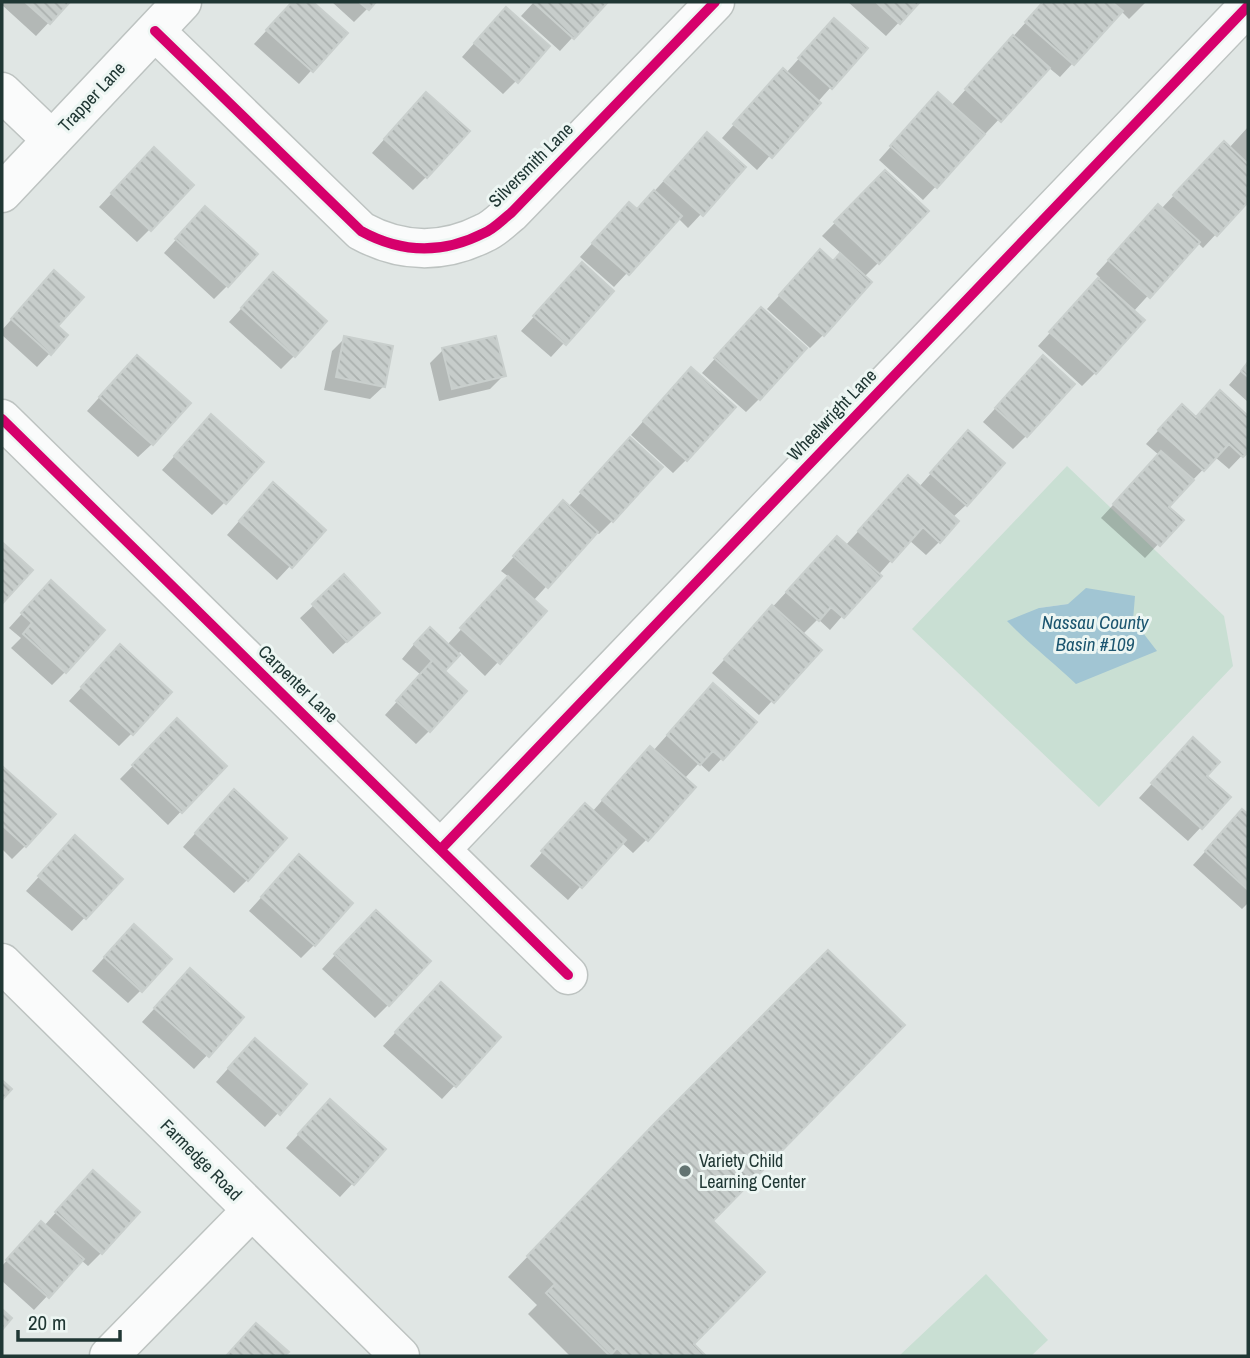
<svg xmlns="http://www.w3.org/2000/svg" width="1250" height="1358" viewBox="0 0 1250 1358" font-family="'Archivo Narrow',sans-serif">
<defs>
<pattern id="building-back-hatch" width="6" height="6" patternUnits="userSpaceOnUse" patternTransform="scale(1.75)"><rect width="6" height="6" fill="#c7cdcb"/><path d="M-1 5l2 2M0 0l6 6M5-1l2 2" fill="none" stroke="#abb1af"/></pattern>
</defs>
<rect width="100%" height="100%" fill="#e0e6e4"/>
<!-- green -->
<path fill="#c9dfd3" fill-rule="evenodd" d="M1067,466L1224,616L1233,666L1099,807L912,629ZM1068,604L1109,669L1076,683L1055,663L1039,608Z
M986,1274L1048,1340L1031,1356H899Z"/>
<!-- water -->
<path fill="#a1c5d3" d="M1086,588L1135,596L1133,620L1157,651L1076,684C1053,662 1029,644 1007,621L1039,608L1068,604Z"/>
<!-- shadow -->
<path fill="#0003" d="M2,2H68L36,36L2,5Z
M293,2H310L345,33L299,84L254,44Z
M332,2H374L354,22Z
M534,2H605L560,51L521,16Z
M848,2H918L886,36Z
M1044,2H1146L1129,19L1121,11L1060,77L1048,67L923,200L879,160L925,108L951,106Z
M493,22L516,81L503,94L462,57Z
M821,34L831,87L757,170L722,138L770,84L786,73Z
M413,107L426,177L413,190L372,153Z
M1248,127V200L1203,248L1197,242L1133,312L1095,373L1082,386L1038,346L1100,278L1096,274L1145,220L1161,209L1211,156L1229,148Z
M694,148L744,168L688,228L678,218L614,287L580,257L616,217L636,211Z
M141,162L150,229L137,242L99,207Z
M885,172L878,263L864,277L823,335L810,348L767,309L807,265L833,263L842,254L822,236Z
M192,222L227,286L214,299L164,253Z
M569,278L612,291L551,357L521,331Z
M41,286L56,326L50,353L37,367L2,335V330Z
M260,288L294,356L281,369L229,322Z
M748,322L759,399L746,412L702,373Z
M345,338L384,386L370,399L324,390L332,351Z
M443,350L504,375L490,389L439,401L430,363Z
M1248,363V402L1229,385Z
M124,370L152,444L138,457L87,411Z
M1030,370L1026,436L1013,449L983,422Z
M678,382L686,460L673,473L631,435Z
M1220,393L1248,418V449L1229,469L1215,457L1167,507L1181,520L1145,558L1101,518L1159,455L1146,444L1169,419L1196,418Z
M198,430L225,502L212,515L162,470Z
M955,446L966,505L953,517L939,542L926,555L909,540L830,630L818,619L802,635L819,650L759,715L712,673L824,551L845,546L895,491L919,487Z
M617,453L612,521L599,534L596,532L533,601L498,662L485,676L460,652L443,671L429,731L416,744L385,715L421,675L402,659L416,642L447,645L509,577L501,571L550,516L568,507Z
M260,497L324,530L277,580L227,535Z
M344,577L364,626L333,654L300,618Z
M38,596L65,672L52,685L11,648L21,638L9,628Z
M107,660L132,733L119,746L69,701Z
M700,698L722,758L709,772L699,763L684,779L694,787L646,840L633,853L621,842L568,900L530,866L572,819L592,812L637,761L653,751Z
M164,734L224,766L168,825L120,779Z
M1180,753L1229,797L1188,841L1139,798Z
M3,768L25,846L12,859L2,849Z
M221,805L247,880L234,893L183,847Z
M1242,811L1248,817V903L1242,909L1193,865Z
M62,851L121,879L72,931L26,891Z
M286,870L314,945L301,958L249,911Z
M363,925L388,1005L375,1018L322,969Z
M121,939L141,990L128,1003L92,971Z
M177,984L242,1018L194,1069L142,1022Z
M428,997L499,1038L442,1099L383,1046Z
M242,1053L305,1084L265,1127L216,1082Z
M317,1114L353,1183L340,1197L286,1148Z
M636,1144L710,1221L691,1344L703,1356H570L528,1314L537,1305L508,1277Z
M80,1185L101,1253L88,1266L81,1260L34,1310L2,1281V1266L28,1236L44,1226Z"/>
<!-- building -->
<path fill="url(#building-back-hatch)" stroke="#c9cfcd" stroke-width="2" d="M25,2H70L50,24Z
M292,2H313L348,33L313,72L266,30Z
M359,2H376L369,10Z
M533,2H608L574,39Z
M876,2H920L900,24Z
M1043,2H1112L1123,11L1074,65L1025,22Z
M506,7L550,46L518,83L474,43Z
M834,18L868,48L832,89L798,58Z
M1013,35L1050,68L1001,122L965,89Z
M783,68L821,103L772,158L733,124Z
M426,92L470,131L427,178L384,139Z
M938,92L985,134L937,188L890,146Z
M707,132L746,167L703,216L664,181Z
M1224,141L1248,164V202L1217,236L1173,195Z
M154,147L194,185L151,231L111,193Z
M885,170L929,211L879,264L834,222Z
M654,190L682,216L629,275L592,243L629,202L637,209Z
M1158,204L1200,242L1150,298L1108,260Z
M205,206L258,254L228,287L175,239Z
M820,249L833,261L840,253L872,282L824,336L779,295Z
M582,262L614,291L566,345L533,316Z
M54,270L84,297L58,326L68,335L51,355L11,319Z
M273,272L327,321L295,357L241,308Z
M1098,278L1145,320L1096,374L1049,332Z
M761,307L807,348L760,400L714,358Z
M344,336L393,346L385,387L336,377Z
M496,336L506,376L452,389L442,348Z
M137,355L191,403L153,445L99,397Z
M1043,355L1075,384L1027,437L995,408Z
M1248,362V377L1241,371Z
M691,367L736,407L687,461L643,421Z
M1220,390L1248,416V452L1243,457L1229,444L1204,471L1158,430L1182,404L1196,417Z
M211,414L264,462L226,504L174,456Z
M968,430L1005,463L967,506L930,473Z
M630,437L663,467L613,522L580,492Z
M1161,451L1194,480L1169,507L1184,520L1160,546L1113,504Z
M908,475L959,521L940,543L923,527L892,562L858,531Z
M273,482L326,530L292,568L239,521Z
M563,500L598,532L548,588L513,556Z
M837,536L882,576L844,618L831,607L819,621L786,592Z
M2,542L33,570L2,604Z
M344,574L380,613L347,642L312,604Z
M508,576L547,611L500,664L460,628Z
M51,580L105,630L66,673L23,634L32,623L21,613Z
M772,605L822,650L774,703L724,659Z
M430,627L460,655L445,671L467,691L430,732L396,701L432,661L414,644Z
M120,644L172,692L133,735L81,687Z
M713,683L757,722L723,760L713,751L700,765L667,735Z
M177,718L227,766L182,813L132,765Z
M1193,737L1220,762L1207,776L1231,797L1202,829L1151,783Z
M650,746L696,787L648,841L602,800Z
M2,766L56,814L26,847L2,825Z
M234,789L287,838L248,881L195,833Z
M585,803L626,840L582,888L541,851Z
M1242,809L1248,814V890L1205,851Z
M75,835L123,879L86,919L38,876Z
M299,854L353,903L315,946L261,897Z
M376,910L431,961L389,1006L334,954Z
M134,924L172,959L142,992L104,957Z
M828,950L905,1025L713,1221L765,1272L694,1344L706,1356H625L617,1348L610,1356L546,1293L555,1284L527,1256L656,1122Z
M190,968L244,1017L209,1057L154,1008Z
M441,982L501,1037L456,1087L395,1032Z
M255,1038L307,1084L280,1115L228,1068Z
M2,1080L12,1089L2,1100Z
M330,1099L386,1149L354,1185L298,1134Z
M93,1170L140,1212L102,1254L55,1212Z
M41,1221L84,1259L49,1298L6,1260Z
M2,1309L12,1318L2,1330Z
M256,1323L289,1352L284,1356H226Z"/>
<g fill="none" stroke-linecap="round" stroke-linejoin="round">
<!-- minor casing -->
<g stroke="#bdc3c1" stroke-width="41">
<path id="minor" d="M155,31L361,231C401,253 443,254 484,233C494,229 502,220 511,213L715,2
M2,92L52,140
M2,193L182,2
M2,419L568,975
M441,849L1248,6
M2,963L400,1356
M109,1356L252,1210"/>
</g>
<!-- minor -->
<use href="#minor" stroke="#fafbfb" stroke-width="38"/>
<!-- cycleway casing -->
<g stroke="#edf6f3" stroke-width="15">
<path id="cycleway" d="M155,31L361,231C401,253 443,254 484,233C494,229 502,220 511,213L715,2
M2,419L568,975
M441,849L1248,6"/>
</g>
<!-- cycleway -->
<use href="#cycleway" stroke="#d6006c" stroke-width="10"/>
</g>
<!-- markers -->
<circle fill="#637472" stroke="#edf6f3" stroke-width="2.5" cx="685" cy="1171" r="7"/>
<g text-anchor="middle" stroke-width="6" stroke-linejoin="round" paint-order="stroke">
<!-- street labels -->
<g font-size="18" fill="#203734" stroke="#edf6f3">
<text transform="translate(92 97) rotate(-47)" y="6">Trapper Lane</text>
<text transform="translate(531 165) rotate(-45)" y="6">Silversmith Lane</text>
<text transform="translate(832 415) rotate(-46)" y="6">Wheelwright Lane</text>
<text transform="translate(298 684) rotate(44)" y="6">Carpenter Lane</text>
<text transform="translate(201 1160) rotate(45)" y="6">Farmedge Road</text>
</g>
<!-- poi labels -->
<g font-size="18" fill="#203734" stroke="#edf6f3" text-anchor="start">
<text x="699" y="1167">Variety Child<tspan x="699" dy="21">Learning Center</tspan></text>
</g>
<!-- water labels -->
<g font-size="19" font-style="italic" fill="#1d5670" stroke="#edf6f3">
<text x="1095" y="629">Nassau County<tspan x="1095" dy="22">Basin #109</tspan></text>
</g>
</g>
<!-- border -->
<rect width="1250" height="1358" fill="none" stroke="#203734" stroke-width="7"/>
<!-- scale -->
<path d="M18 1330v10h102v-10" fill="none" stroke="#203734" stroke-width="3.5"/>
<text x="28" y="1330" font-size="21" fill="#203734" stroke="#edf6f3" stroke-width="5" paint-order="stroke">20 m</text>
</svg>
